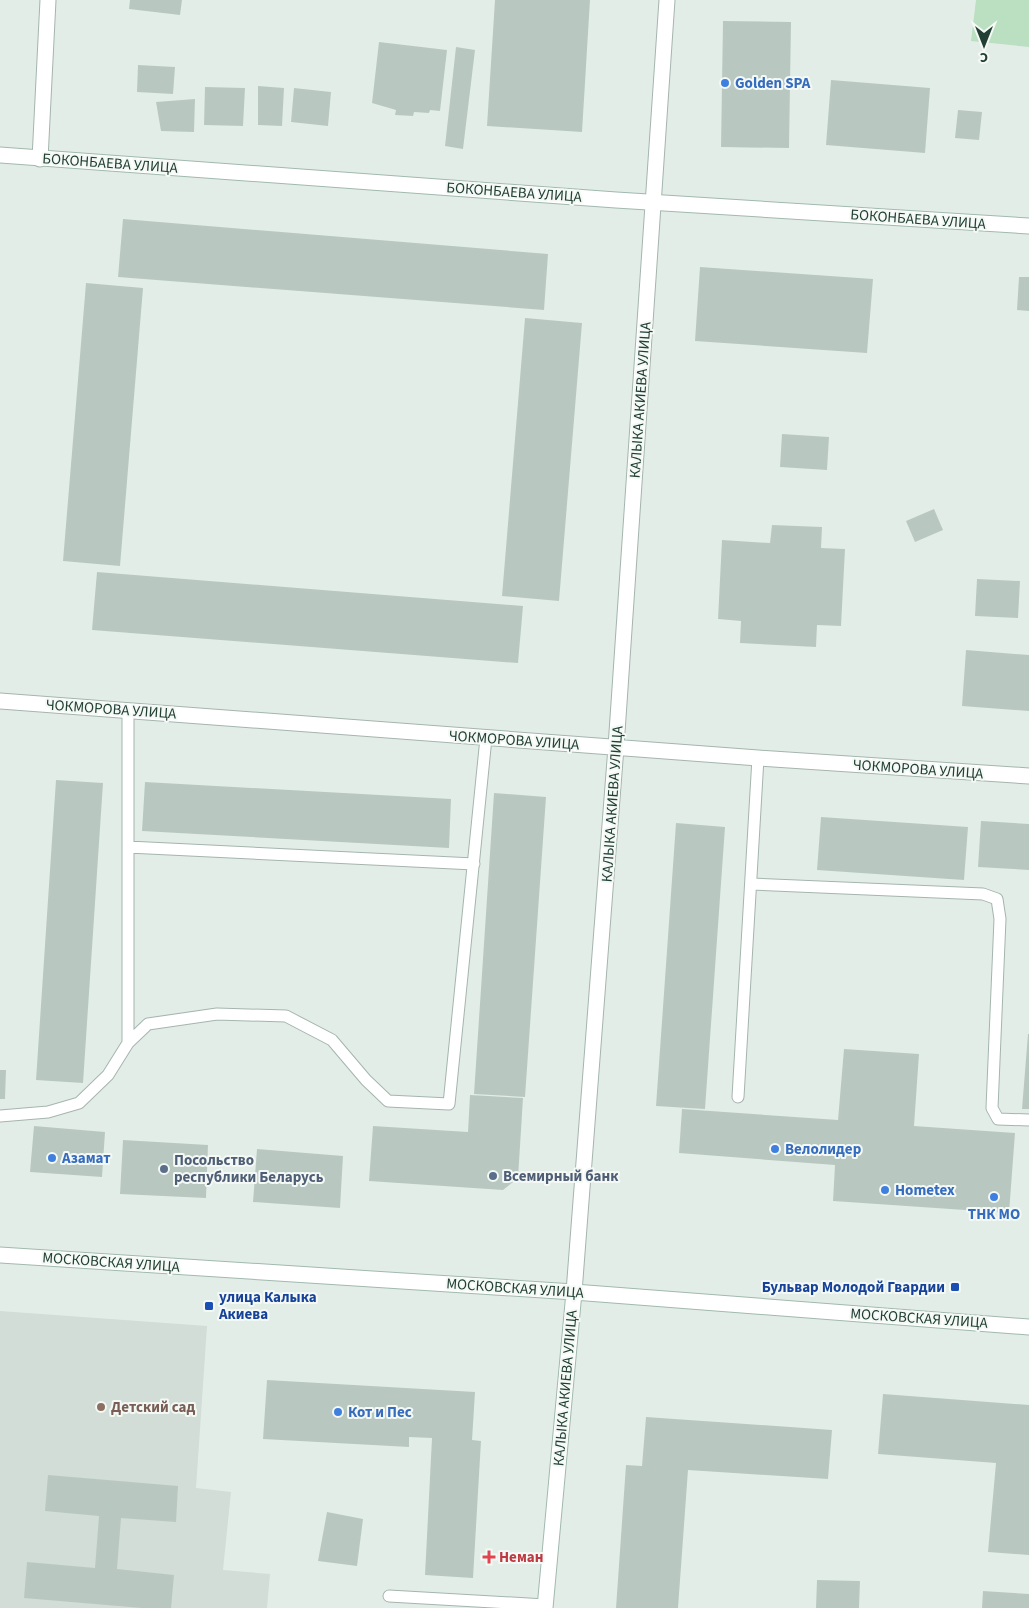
<svg xmlns="http://www.w3.org/2000/svg" width="1029" height="1608" viewBox="0 0 1029 1608" font-family="'Source Sans 3',sans-serif">
<rect width="100%" height="100%" fill="#e3ede8"/>
<!-- built -->
<path fill="#d1ddd6" d="M0,1311L207,1326L196,1488L231,1492L223,1570L270,1574L267,1608H0Z"/>
<!-- green -->
<path fill="#bbdfc1" d="M976,0H1029V47L971,41Z"/>
<!-- building -->
<path fill="#b8c8c0" d="M130,0H182L180,15L129,9Z
M495,0H590L582,132L487,126Z
M723,21L791,22L789,148L721,147Z
M379,42L447,50L440,111L430,110L429,113L414,112L413,116L395,115L396,110L372,103Z
M456,47L475,50L463,149L445,146Z
M138,65L175,67L173,94L137,92Z
M831,80L930,88L925,153L826,145Z
M258,86L284,88L282,126L258,125Z
M205,87L245,88L243,126L204,125Z
M294,88L331,92L328,126L291,122Z
M195,99L194,132L161,131L156,102Z
M958,110L982,112L979,140L955,138Z
M123,219L548,254L544,310L118,277Z
M700,267L873,279L867,353L695,341Z
M1019,277H1029V311L1017,310Z
M86,283L143,288L120,566L63,561Z
M525,318L582,323L559,601L502,596Z
M782,434L829,437L827,470L780,467Z
M934,509L943,530L915,542L906,521Z
M772,525L822,527L821,548L845,549L841,626L817,625L816,647L740,643L741,621L718,619L722,540L770,543Z
M97,572L523,606L518,663L92,630Z
M977,579L1020,581L1018,618L975,616Z
M966,650L1029,655V711L962,706Z
M56,780L103,783L83,1083L36,1080Z
M145,782L451,799L449,848L142,831Z
M494,793L546,797L525,1097L474,1094Z
M821,817L968,827L964,880L817,870Z
M981,821L1029,824V870L978,867Z
M676,823L725,827L705,1109L656,1106Z
M1028,1034H1029V1109H1022Z
M844,1049L919,1054L914,1126L1015,1133L1009,1213L833,1201L835,1165L679,1153L682,1109L838,1120Z
M0,1070H6L5,1099H0Z
M470,1095L523,1098L518,1178L503,1190L369,1181L373,1126L468,1132Z
M34,1126L105,1132L102,1177L30,1172Z
M123,1140L208,1145L206,1198L120,1194Z
M257,1149L343,1156L340,1208L253,1202Z
M267,1380L475,1392L472,1440L481,1441L473,1578L425,1575L432,1438L409,1437V1447L263,1439Z
M883,1394L1029,1405V1555L988,1552L996,1463L878,1454Z
M646,1417L832,1430L828,1479L688,1470L678,1608H616L626,1465L642,1466Z
M48,1475L178,1486L176,1522L121,1518L117,1569L174,1575L171,1608H142L24,1598L27,1562L95,1568L99,1516L45,1511Z
M327,1512L363,1519L357,1566L318,1561Z
M817,1580L860,1581L859,1608H816Z
M983,1591L1029,1594V1608H982Z"/>
<g fill="none" stroke-linecap="round" stroke-linejoin="round">
<!-- lane casing -->
<g stroke="#a5b5ae" stroke-width="13">
<path id="lane" d="M128,710V1043
M128,847L474,864
M751,884L983,894L997,899L1000,919L992,1108L998,1119L1029,1120
M738,1097L758,758
M0,1116L48,1112L79,1103L108,1075L128,1043L148,1024L217,1014L286,1016L332,1040L366,1080L388,1101L449,1104L486,738
M389,1596L545,1605"/>
</g>
<!-- street casing -->
<g stroke="#a5b5ae" stroke-width="17">
<path id="street" d="M40,159L48,0
M0,701L758,758L1029,776
M574,1292L616,747L667,0"/>
</g>
<!-- secondary casing -->
<g stroke="#a1b9ae" stroke-width="17">
<path id="secondary" d="M0,155L616,200L1029,226
M0,1255L574,1292L1029,1327
M545,1608L574,1292"/>
</g>
<!-- lane -->
<use href="#lane" stroke="#fff" stroke-width="11"/>
<!-- street -->
<use href="#street" stroke="#fff" stroke-width="15"/>
<!-- secondary -->
<use href="#secondary" stroke="#fff" stroke-width="15"/>
</g>
<!-- markers -->
<g fill="#3f7fe0" stroke="#f4f9f6" stroke-width="2">
<circle cx="725" cy="83" r="5"/>
<circle cx="775" cy="1149" r="5"/>
<circle cx="52" cy="1158" r="5"/>
<circle cx="885" cy="1190" r="5"/>
<circle cx="994" cy="1197" r="5"/>
<circle cx="338" cy="1412" r="5"/>
</g>
<g fill="#5c6f8a" stroke="#f4f9f6" stroke-width="2">
<circle cx="164" cy="1169" r="5"/>
<circle cx="493" cy="1176" r="5"/>
</g>
<g fill="#1a4fb4" stroke="#f4f9f6" stroke-width="2">
<rect x="950" y="1282" width="10" height="10" rx="2.5"/>
<rect x="204" y="1301" width="10" height="10" rx="2.5"/>
</g>
<circle fill="#8d6e63" stroke="#f4f9f6" stroke-width="2" cx="101" cy="1407" r="5"/>
<path fill="#e0444e" stroke="#f4f9f6" stroke-width="2" d="M486.5 1549.5h5v5h5v5h-5v5h-5v-5h-5v-5h5z"/>
<g text-anchor="middle" stroke-width="4" stroke-linejoin="round" paint-order="stroke">
<!-- shop labels -->
<g font-size="15" font-weight="bold" fill="#366cbe" stroke="#f4f9f6" text-anchor="start">
<text x="735" y="88">Golden SPA</text>
<text x="785" y="1154">Велолидер</text>
<text x="62" y="1163">Азамат</text>
<text x="895" y="1195">Hometex</text>
<text x="994" y="1219" text-anchor="middle">ТНК МО</text>
<text x="348" y="1417">Кот и Пес</text>
</g>
<!-- street labels -->
<g font-size="15" fill="#223f34" stroke="#f4f9f6">
<text transform="translate(110 163) rotate(4)" y="5">БОКОНБАЕВА УЛИЦА</text>
<text transform="translate(514 192) rotate(4)" y="5">БОКОНБАЕВА УЛИЦА</text>
<text transform="translate(918 219) rotate(4)" y="5">БОКОНБАЕВА УЛИЦА</text>
<text transform="translate(640 400) rotate(-86)" y="5">КАЛЫКА АКИЕВА УЛИЦА</text>
<text transform="translate(111 709) rotate(4)" y="5">ЧОКМОРОВА УЛИЦА</text>
<text transform="translate(514 740) rotate(4)" y="5">ЧОКМОРОВА УЛИЦА</text>
<text transform="translate(918 769) rotate(4)" y="5">ЧОКМОРОВА УЛИЦА</text>
<text transform="translate(612 804) rotate(-86)" y="5">КАЛЫКА АКИЕВА УЛИЦА</text>
<text transform="translate(111 1262) rotate(4)" y="5">МОСКОВСКАЯ УЛИЦА</text>
<text transform="translate(515 1288) rotate(4)" y="5">МОСКОВСКАЯ УЛИЦА</text>
<text transform="translate(919 1318) rotate(4)" y="5">МОСКОВСКАЯ УЛИЦА</text>
<text transform="translate(565 1388) rotate(-85)" y="5">КАЛЫКА АКИЕВА УЛИЦА</text>
</g>
<!-- service labels -->
<g font-size="15" font-weight="bold" fill="#4e5e75" stroke="#f4f9f6" text-anchor="start">
<text x="174" y="1165">Посольство<tspan x="174" dy="17">республики Беларусь</tspan></text>
<text x="503" y="1181">Всемирный банк</text>
</g>
<!-- transit labels -->
<g font-size="15" font-weight="bold" fill="#164399" stroke="#f4f9f6" text-anchor="end">
<text x="945" y="1292">Бульвар Молодой Гвардии</text>
<text x="219" y="1302" text-anchor="start">улица Калыка<tspan x="219" dy="17">Акиева</tspan></text>
</g>
<!-- education labels -->
<g font-size="15" font-weight="bold" fill="#785e54" stroke="#f4f9f6" text-anchor="start">
<text x="111" y="1412">Детский сад</text>
</g>
<!-- health labels -->
<g font-size="15" font-weight="bold" fill="#be3a42" stroke="#f4f9f6" text-anchor="start">
<text x="499" y="1562">Неман</text>
</g>
</g>
<!-- north arrow -->
<g transform="translate(984 45) rotate(180)" stroke="#f4f9f6" stroke-width="4" paint-order="stroke">
<path d="M0-4L9 19L0 12L-9 19Z" fill="#223f34"/>
<text y="-8" font-size="14" font-weight="bold" text-anchor="middle" fill="#223f34">С</text>
</g>
</svg>
